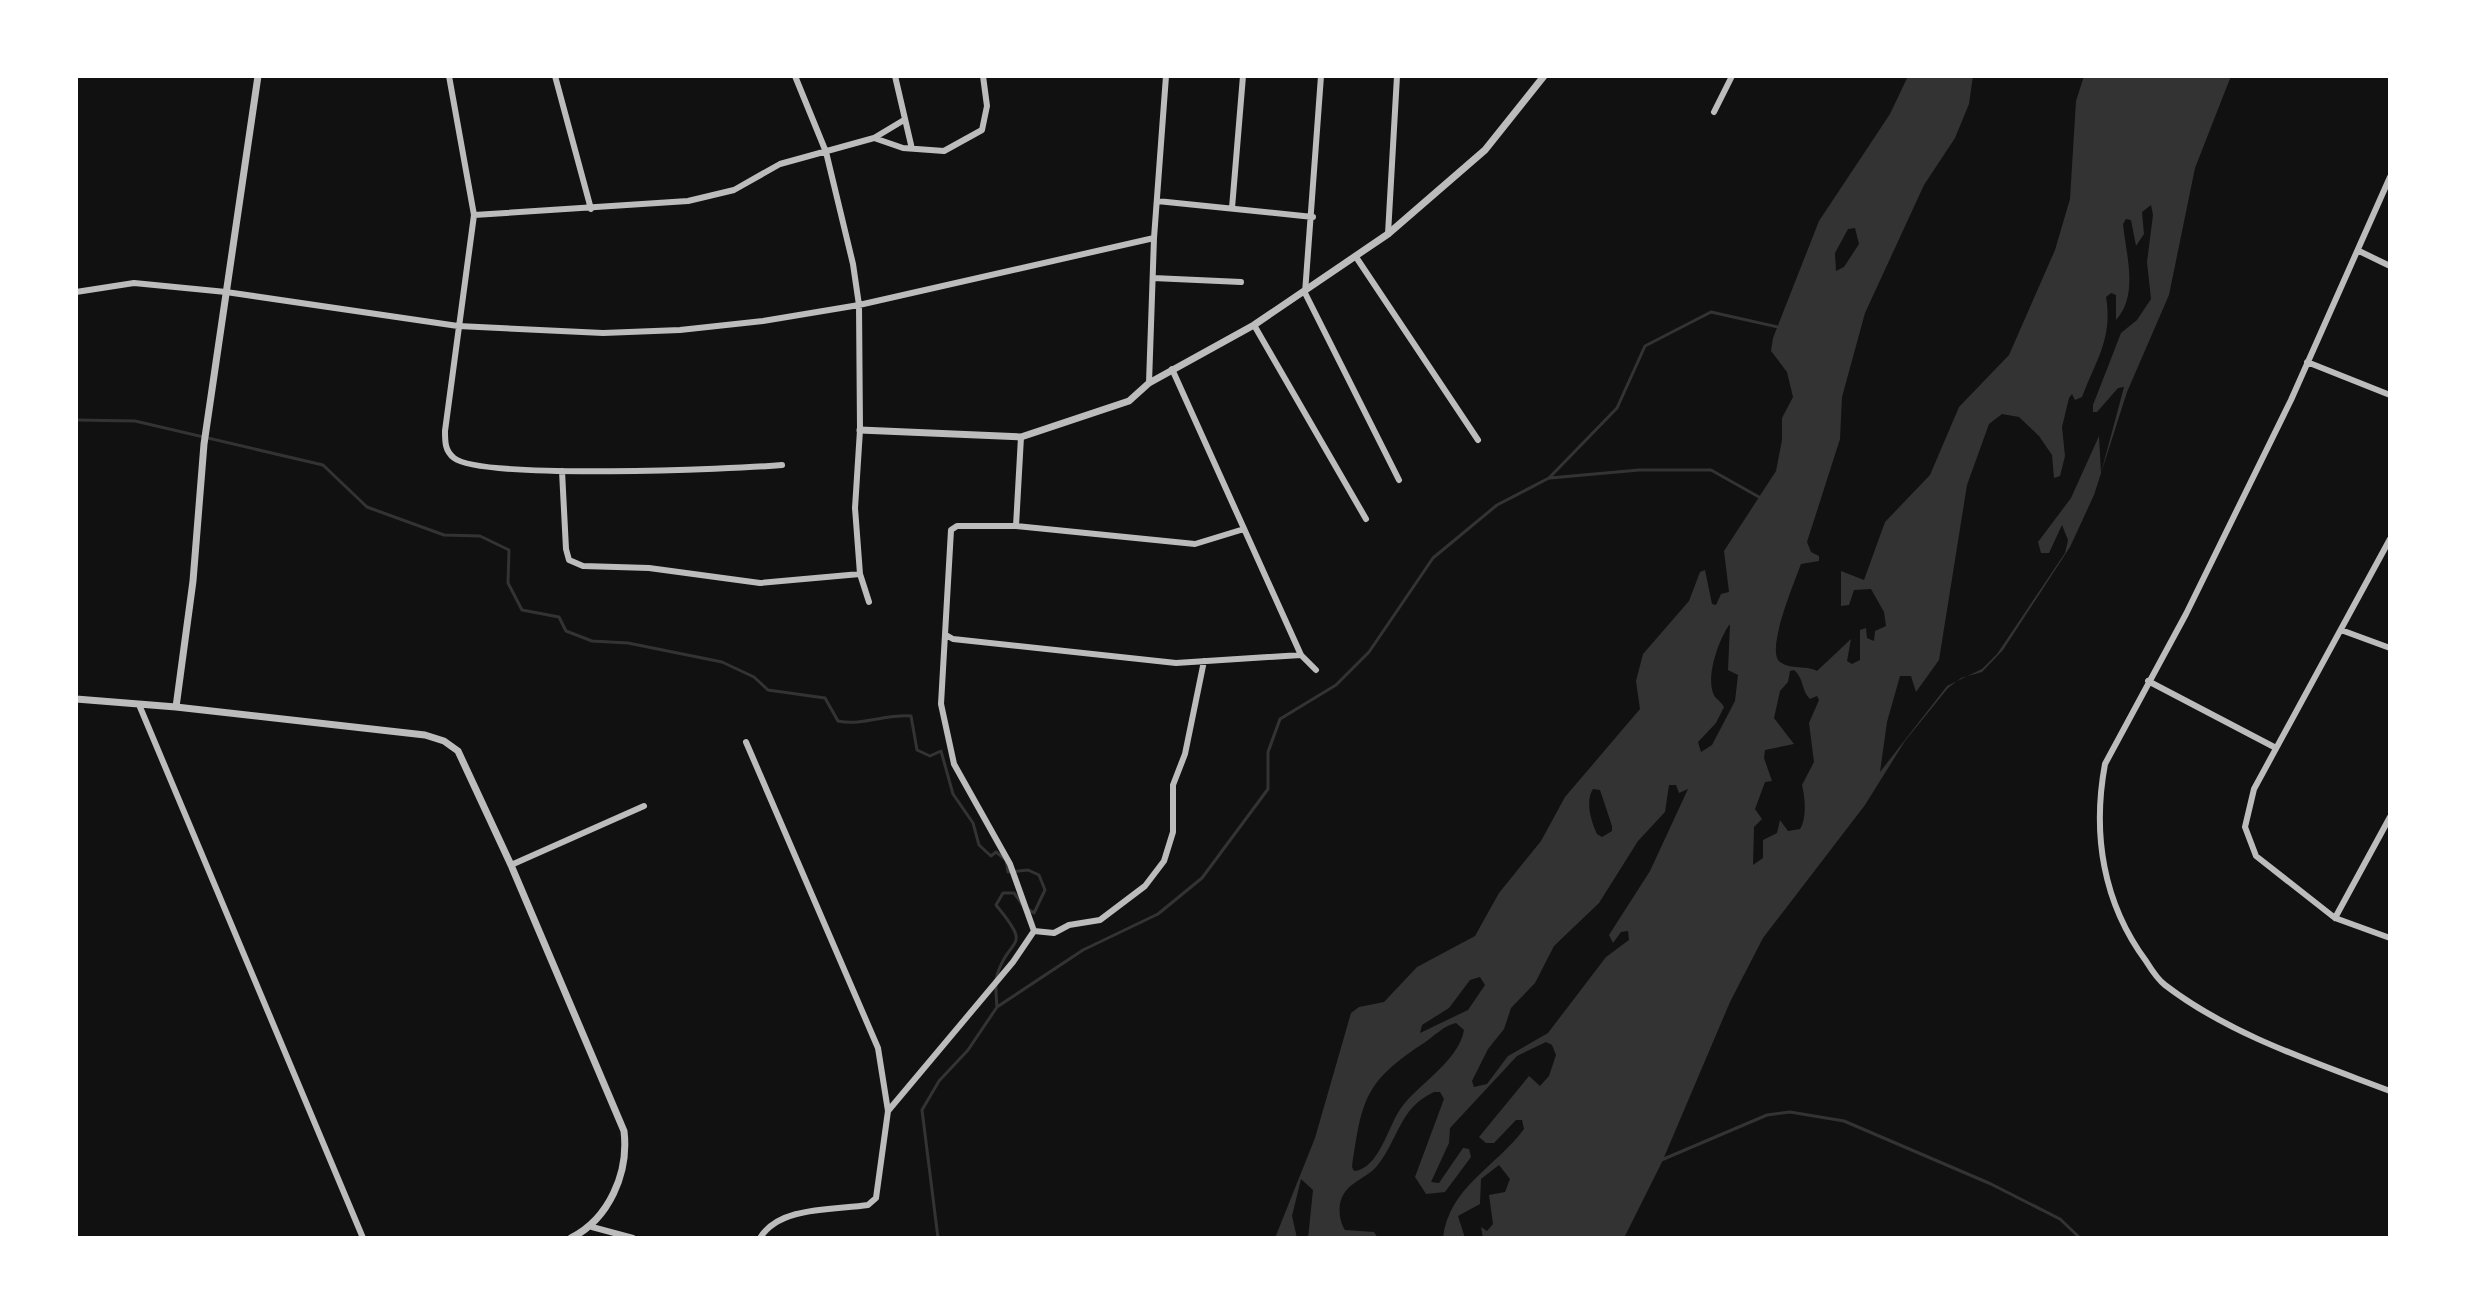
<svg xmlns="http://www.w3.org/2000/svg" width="2466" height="1314" viewBox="0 0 2466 1314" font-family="Ubuntu,sans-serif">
<rect width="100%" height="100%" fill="#111"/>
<!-- water -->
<path fill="#333" fill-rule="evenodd" d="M1908,76H1973L1969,104L1955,138L1924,185L1865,313L1842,397L1840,439L1807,542L1811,552L1819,556V561L1801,564C1795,581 1765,651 1780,662C1791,670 1807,665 1817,671L1851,639L1847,661L1852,664L1860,660V630L1866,628L1867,638L1874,641L1875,631L1886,626L1884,612L1871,589L1854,590L1849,605L1841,606V571L1864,580L1885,522L1930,475L1959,407L2009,355L2055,250L2070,199L2076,101L2084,76H2231L2195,168L2169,295L2127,392L2094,495L2070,547L2003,650L1982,672L1961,678L1948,688L1905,741L1865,805L1763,938L1730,1002L1662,1162L1624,1238H1483L1481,1227L1487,1231L1493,1224L1489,1195L1505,1192L1510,1179L1499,1165L1481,1179L1480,1204L1458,1216L1465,1238H1443C1449,1187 1496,1167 1524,1129L1522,1120H1516L1494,1143H1486L1479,1137L1529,1076L1540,1086L1549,1076L1556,1055L1552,1045L1546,1042L1517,1056L1450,1128L1449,1143L1431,1182L1439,1183L1463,1148L1469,1149L1471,1157L1445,1192L1426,1194L1415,1177L1444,1099L1440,1092H1434C1399,1108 1399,1139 1377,1166C1366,1179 1347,1182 1341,1200C1338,1209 1340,1223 1345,1230L1374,1232L1378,1238H1308L1313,1190L1301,1179L1292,1216L1297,1238H1275L1315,1138L1351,1013L1359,1007L1384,1002L1417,967L1475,936L1499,893L1541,841L1565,797L1640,709L1636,681L1643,654L1689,601L1700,572L1705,570L1712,604L1716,605L1721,594L1729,592L1724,551L1776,471L1782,440V418L1793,397L1787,372L1771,351L1773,338L1819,221L1890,114ZM2151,205L2153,215L2147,262L2151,299L2137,320L2121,333L2093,405V412H2097L2118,388L2124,387L2101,473L2099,436L2071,498L2038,542L2041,553H2049L2062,525L2068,540L2065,553L1997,654L1982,669L1947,686L1880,772L1887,722L1900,676H1911L1916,692L1939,660L1967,485L1989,424L2002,414L2019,417L2039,436L2052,455L2054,478L2060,476L2065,456L2062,427L2069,398L2072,394L2075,400L2082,397C2096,360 2113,338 2106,297L2111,293L2116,295V320C2139,295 2126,255 2123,224L2126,219L2131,220L2136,246L2144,234L2142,212ZM1855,228L1859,244L1844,267L1836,271L1835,253L1848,229ZM1730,624L1728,670L1738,675L1735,701L1712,745L1701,752L1698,742L1716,723L1724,707C1722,703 1719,701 1716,698C1703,682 1719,638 1730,624ZM1794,670C1804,678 1801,690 1810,699L1817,696L1819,700L1809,723L1814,762L1802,785C1805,797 1807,818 1800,829L1788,831L1780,820L1777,833L1763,840V858L1753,865L1754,827L1762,819L1755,809L1765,782L1772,781L1764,758L1765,750L1794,744L1774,718L1780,691L1788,682L1790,671ZM1669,785H1676L1679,793L1688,789L1650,871L1609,935L1613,943L1621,932L1628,931L1629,940L1606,957L1548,1033L1508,1056L1487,1084L1474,1087L1472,1081L1488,1049L1504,1029L1511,1008L1535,983L1554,946L1599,903L1638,841L1665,812ZM1593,789L1600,790L1612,826V831L1602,837L1597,834C1591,821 1585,801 1593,789ZM1480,977L1485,985L1468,1010L1420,1033L1422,1025L1449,1008L1470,980ZM1456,1023L1464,1030C1459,1061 1417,1085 1401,1108C1388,1126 1379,1169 1354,1171L1352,1167C1362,1100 1364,1082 1424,1043C1434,1036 1445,1025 1456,1023Z"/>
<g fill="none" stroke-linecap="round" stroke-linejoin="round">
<!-- stream -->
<path stroke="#333" stroke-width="3" d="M76,420L135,421L323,465L367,507L444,535L480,536L509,550L508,583L522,610L559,617L566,631L592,641L628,643L722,662L754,677L768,690L825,698L838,721C863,726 885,714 911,716L917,750L930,756L941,751L953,794L973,823L979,845L991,856L996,852L1006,860L1008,872L1028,870L1039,875L1045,890L1034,913L1028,909
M1550,478L1639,470H1711L1759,497
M997,1007C996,997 995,985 997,975C1009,935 1034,951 996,905L1003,893H1014L1022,904
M1659,1161L1767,1115L1790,1112L1844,1121L1991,1184L2060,1219L2080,1238
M938,1238L922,1110L939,1081L968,1050L997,1007L1083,950L1158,914L1202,878L1268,789V752L1280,719L1336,685L1369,652L1433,558L1497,505L1549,478L1617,408L1645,346L1711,312L1782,328"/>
<!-- minor -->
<path stroke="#bcbcbc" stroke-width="6" d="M449,76L474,215L445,431C445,442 445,451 454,458C482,480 734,469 782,465
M555,76L591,209
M795,76L826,152L853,264L859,305L860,430L855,508L860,574L869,602
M895,76L912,149
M1321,76L1305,293L1399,480
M1714,112L1732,76
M874,138L904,120
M2390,177L2291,400L2186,614L2105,764C2092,834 2103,903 2146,961C2151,969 2157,979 2165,985C2230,1035 2314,1062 2390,1091
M1157,201L1313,217
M1232,208L1243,76
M474,215L688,201L734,190L780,164L874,138L903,148L944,151L982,130L987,106L983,76
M1388,234L1397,76
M2359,251L2390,266
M1356,257L1478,440
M1153,278L1241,282
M76,292L134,283L226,292L458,326L603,333L680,330L763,321L859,305L1154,238
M1254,325L1366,519
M2307,362L2390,395
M1172,369L1301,655L1316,670
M1149,383L1154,238L1166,76
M562,471L566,549L569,560L583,566L649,568L760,583L860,574
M1016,526L1021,437
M2390,539L2254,789L2245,827L2256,856L2335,918L2390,938
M2341,630L2390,648
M946,635L953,639L1176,663L1301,655
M2148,681L2276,748
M140,707L363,1238
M746,742L878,1048L888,1111L876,1198L868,1205C834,1210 779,1206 760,1238
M511,865L644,806
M2335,918L2390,817
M1034,931L1010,864L954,764L941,704L951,530L957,526H1016L1195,544L1244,529
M888,1111L1013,962L1034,931L1054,933L1069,925L1100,920L1145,886L1164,861L1173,832V785L1185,754L1204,661
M592,1227L633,1238"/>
<!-- tertiary -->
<path stroke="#bcbcbc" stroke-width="7" d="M860,430L1021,437L1129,401L1149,383L1254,325L1388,234L1485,150L1544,76
M76,699L176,707L425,735L444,741L458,751L511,865L624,1131C629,1173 609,1219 571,1238
M176,707L193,581L204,444L258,76"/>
</g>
<!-- border -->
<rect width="2466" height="1314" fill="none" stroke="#ffffff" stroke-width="156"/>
</svg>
